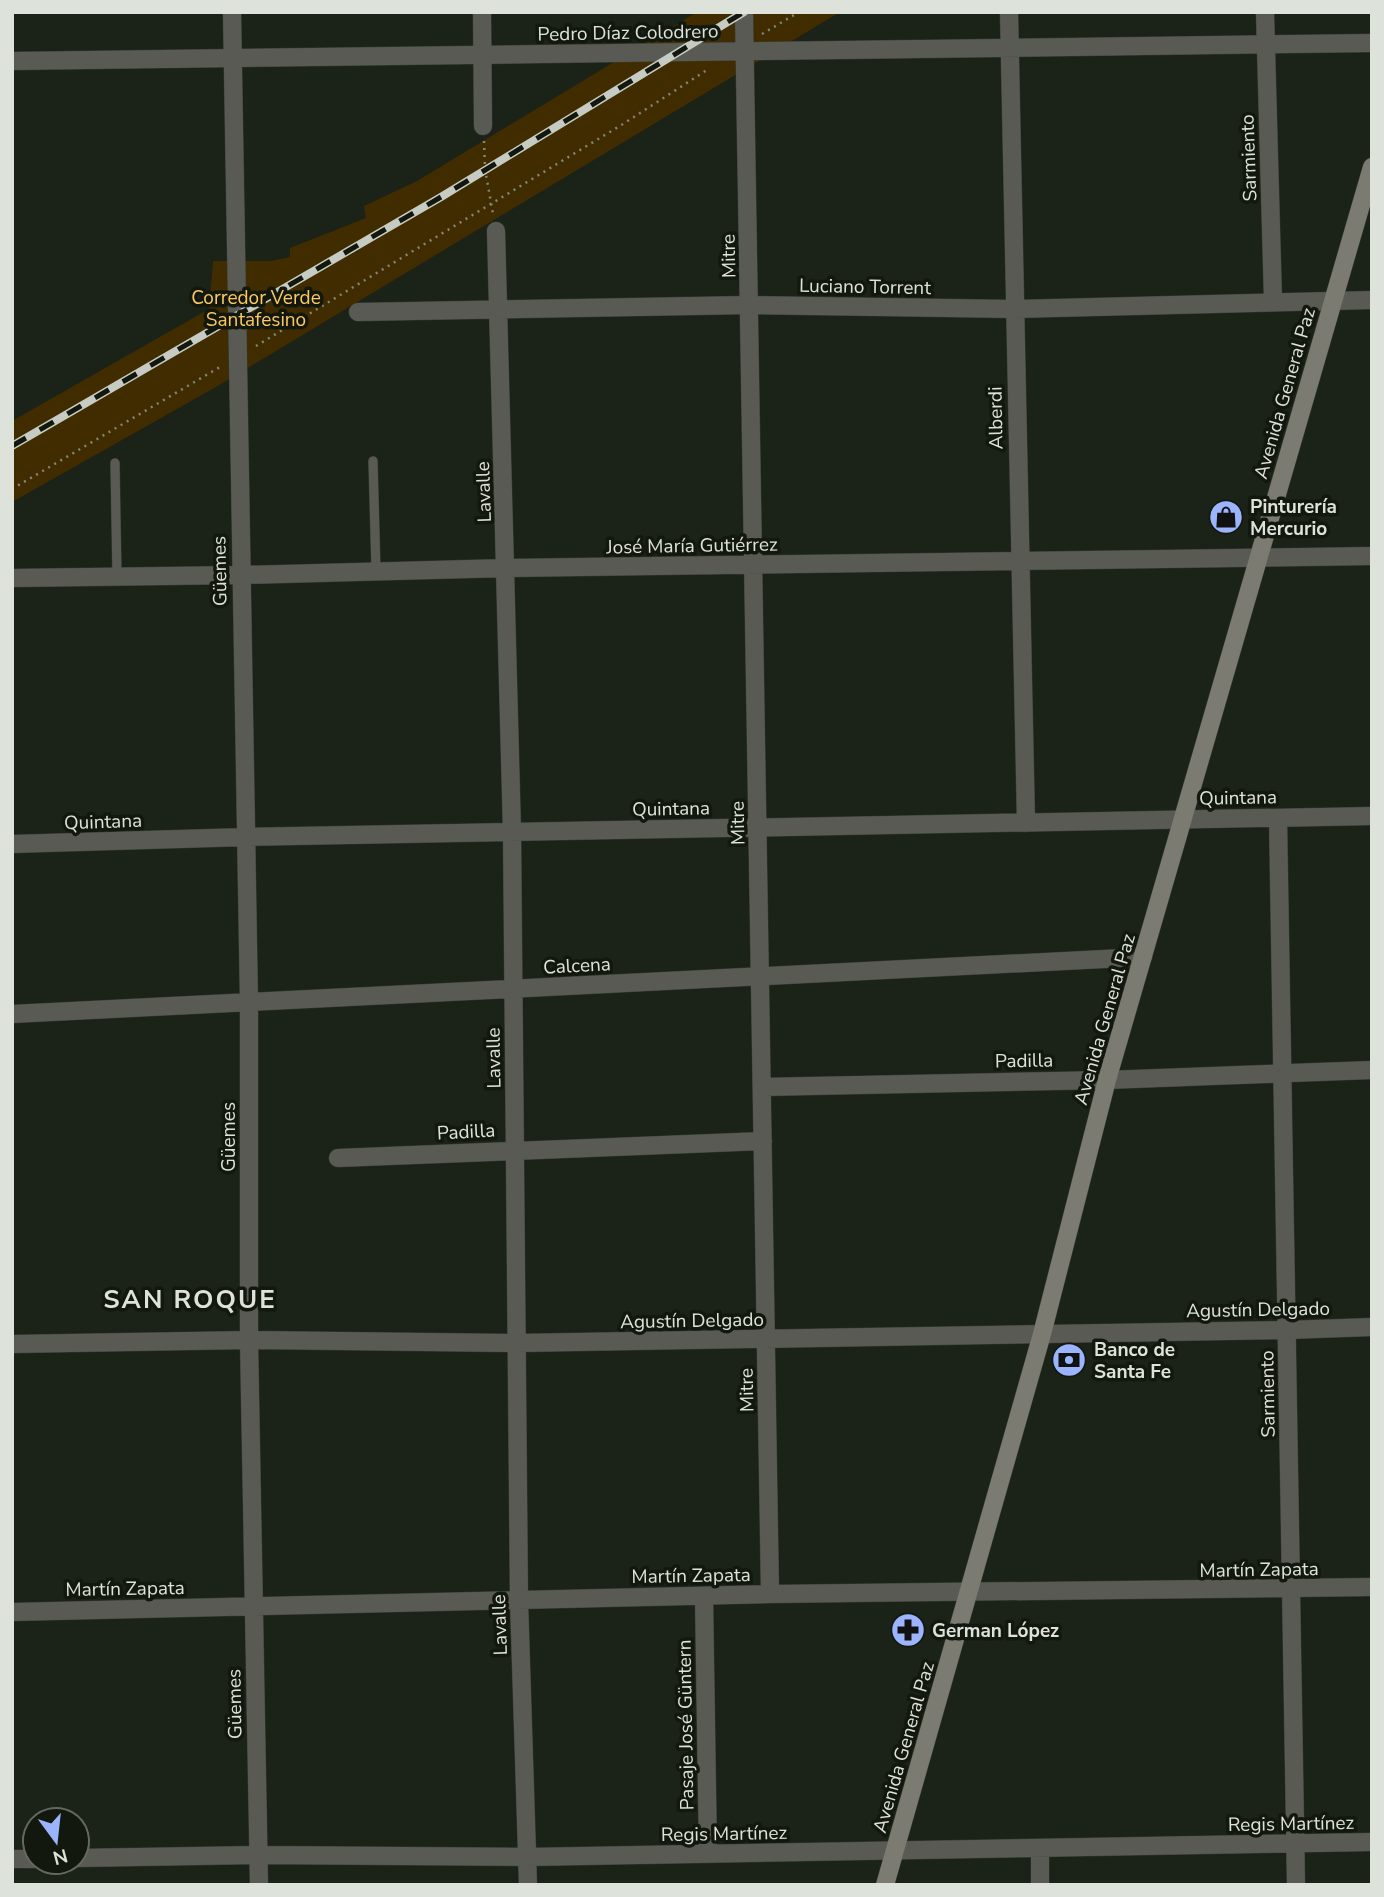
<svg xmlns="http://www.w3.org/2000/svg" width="1384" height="1897" viewBox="0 0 1384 1897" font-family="'Nunito Sans',sans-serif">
<rect width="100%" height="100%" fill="#1b2217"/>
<!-- green -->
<path fill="#412c00" d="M697,12H840L216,387L12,502V421L209,309L213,261H271L290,257V248L366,218L364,206L417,181Z"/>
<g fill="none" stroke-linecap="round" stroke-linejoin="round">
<!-- service casing -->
<g stroke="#363d32" stroke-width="10">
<path id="service" d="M373,461L376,571
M115,463L117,577"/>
</g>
<!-- minor casing -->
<g stroke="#363d32" stroke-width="19">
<path id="minor" d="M232,12L249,1003V1340L259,1885
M482,12L483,126
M744,12L770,1594
M1009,12L1026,823
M1265,12L1273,301
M12,61L1372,43
M496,231L512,832L519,1600L528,1885
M358,312L749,305L1014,309L1372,300
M12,578L241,575L507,568L1372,556
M1278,818L1296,1885
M12,844L246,837L1372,816
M12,1014L1143,957
M762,1087L1107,1080L1372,1070
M338,1158L763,1141
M12,1344L249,1340L518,1343L1287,1330L1372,1327
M704,1596L708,1854
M12,1612L770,1594L1372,1587
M1040,1849V1885
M77,1858L258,1855L527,1857L1372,1842
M12,1859H35"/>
</g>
<!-- secondary casing -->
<g stroke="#363d32" stroke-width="19">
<path id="secondary" d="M885,1885L1042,1334L1107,1080L1372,167"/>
</g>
<!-- path -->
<path stroke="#81867e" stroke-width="2.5" stroke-dasharray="2 5" stroke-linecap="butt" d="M762,34L799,12
M484,141L485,169L493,214
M256,346L623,124L707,70
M12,489L220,367"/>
<!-- service -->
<use href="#service" stroke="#5a5a54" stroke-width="9"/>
<!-- minor -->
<use href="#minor" stroke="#5a5a54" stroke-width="18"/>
<!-- secondary -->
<use href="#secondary" stroke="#7b7b71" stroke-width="18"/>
<!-- rail casing -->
<g stroke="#c6cbc4" stroke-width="8">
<path id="rail" d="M12,446L441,197L744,12"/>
</g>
<!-- rail -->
<use href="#rail" stroke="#12180e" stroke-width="5" stroke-dasharray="16" stroke-linecap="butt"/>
</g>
<!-- icons -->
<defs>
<g id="shop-disc" transform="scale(1.75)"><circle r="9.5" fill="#9cb4fd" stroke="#12180e"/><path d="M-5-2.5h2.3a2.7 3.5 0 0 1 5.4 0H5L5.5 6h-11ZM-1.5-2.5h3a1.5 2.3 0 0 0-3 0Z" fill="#111"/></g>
<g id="bank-disc" transform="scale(1.75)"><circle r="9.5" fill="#9cb4fd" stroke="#12180e"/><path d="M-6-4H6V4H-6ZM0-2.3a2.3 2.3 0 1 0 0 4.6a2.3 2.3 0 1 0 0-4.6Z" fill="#111"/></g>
<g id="pharmacy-disc" transform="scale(1.75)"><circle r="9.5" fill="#9cb4fd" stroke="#12180e"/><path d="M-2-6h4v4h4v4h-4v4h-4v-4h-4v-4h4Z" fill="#111"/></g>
</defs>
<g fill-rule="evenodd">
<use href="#shop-disc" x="1226" y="517"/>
<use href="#bank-disc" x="1069" y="1360"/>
<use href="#pharmacy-disc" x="908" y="1630"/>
</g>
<g text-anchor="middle" stroke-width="7" stroke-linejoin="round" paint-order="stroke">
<!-- street labels -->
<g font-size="19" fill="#dde2db" stroke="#12180e">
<text transform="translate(628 32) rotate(-1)" y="7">Pedro Díaz Colodrero</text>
<text transform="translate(1248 158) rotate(-92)" y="7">Sarmiento</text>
<text transform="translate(728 256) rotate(-91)" y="7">Mitre</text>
<text transform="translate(865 286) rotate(1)" y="7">Luciano Torrent</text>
<text transform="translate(1284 393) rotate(-74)" y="7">Avenida General Paz</text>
<text transform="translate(995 418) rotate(-91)" y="7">Alberdi</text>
<text transform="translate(483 492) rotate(-92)" y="7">Lavalle</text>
<text transform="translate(692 545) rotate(-1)" y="7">José María Gutiérrez</text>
<text transform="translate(219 571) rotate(-91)" y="7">Güemes</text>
<text transform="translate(1238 797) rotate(-1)" y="7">Quintana</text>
<text transform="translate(671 808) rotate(-1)" y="7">Quintana</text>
<text transform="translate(103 821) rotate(-2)" y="7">Quintana</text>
<text transform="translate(737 823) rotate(-91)" y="7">Mitre</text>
<text transform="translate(577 965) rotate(-3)" y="7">Calcena</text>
<text transform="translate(1104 1019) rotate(-74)" y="7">Avenida General Paz</text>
<text transform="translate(493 1058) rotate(-91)" y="7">Lavalle</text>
<text transform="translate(1024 1060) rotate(-1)" y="7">Padilla</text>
<text transform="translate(466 1131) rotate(-3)" y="7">Padilla</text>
<text transform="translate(228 1137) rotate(-90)" y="7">Güemes</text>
<text transform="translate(1258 1309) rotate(-1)" y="7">Agustín Delgado</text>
<text transform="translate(692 1320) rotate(-1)" y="7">Agustín Delgado</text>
<text transform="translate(746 1390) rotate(-91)" y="7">Mitre</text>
<text transform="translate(1267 1394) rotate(-91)" y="7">Sarmiento</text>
<text transform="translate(1259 1569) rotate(-1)" y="7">Martín Zapata</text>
<text transform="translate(691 1575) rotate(-1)" y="7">Martín Zapata</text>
<text transform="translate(125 1588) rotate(-1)" y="7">Martín Zapata</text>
<text transform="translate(499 1625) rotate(-92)" y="7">Lavalle</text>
<text transform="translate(234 1704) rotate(-91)" y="7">Güemes</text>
<text transform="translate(685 1725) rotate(-91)" y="7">Pasaje José Güntern</text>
<text transform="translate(903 1747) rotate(-74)" y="7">Avenida General Paz</text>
<text transform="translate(1291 1823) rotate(-1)" y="7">Regis Martínez</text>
<text transform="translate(724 1833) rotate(-1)" y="7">Regis Martínez</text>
</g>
<!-- park labels -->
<g font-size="19" fill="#fdc864" stroke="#12180e">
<text x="256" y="304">Corredor Verde<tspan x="256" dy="22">Santafesino</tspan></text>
</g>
<!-- poi labels -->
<g font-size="19" font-weight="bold" fill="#dde2db" stroke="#12180e" text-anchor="start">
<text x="1250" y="513">Pinturería<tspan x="1250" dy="22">Mercurio</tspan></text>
<text x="1094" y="1356">Banco de<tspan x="1094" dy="22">Santa Fe</tspan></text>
<text x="932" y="1637">German López</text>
</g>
<!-- district labels -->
<g font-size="26" font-weight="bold" letter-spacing="2" fill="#dde2db" stroke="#12180e">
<text x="190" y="1308">SAN ROQUE</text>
</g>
</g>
<!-- border -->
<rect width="1384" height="1897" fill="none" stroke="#dde2db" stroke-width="28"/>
<!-- north arrow -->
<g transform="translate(56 1841) rotate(165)"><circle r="33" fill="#12180e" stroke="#636960" stroke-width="2"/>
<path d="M0-5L12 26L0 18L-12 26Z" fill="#9cb4fd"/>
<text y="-10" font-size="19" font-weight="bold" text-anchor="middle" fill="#dde2db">N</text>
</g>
</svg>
